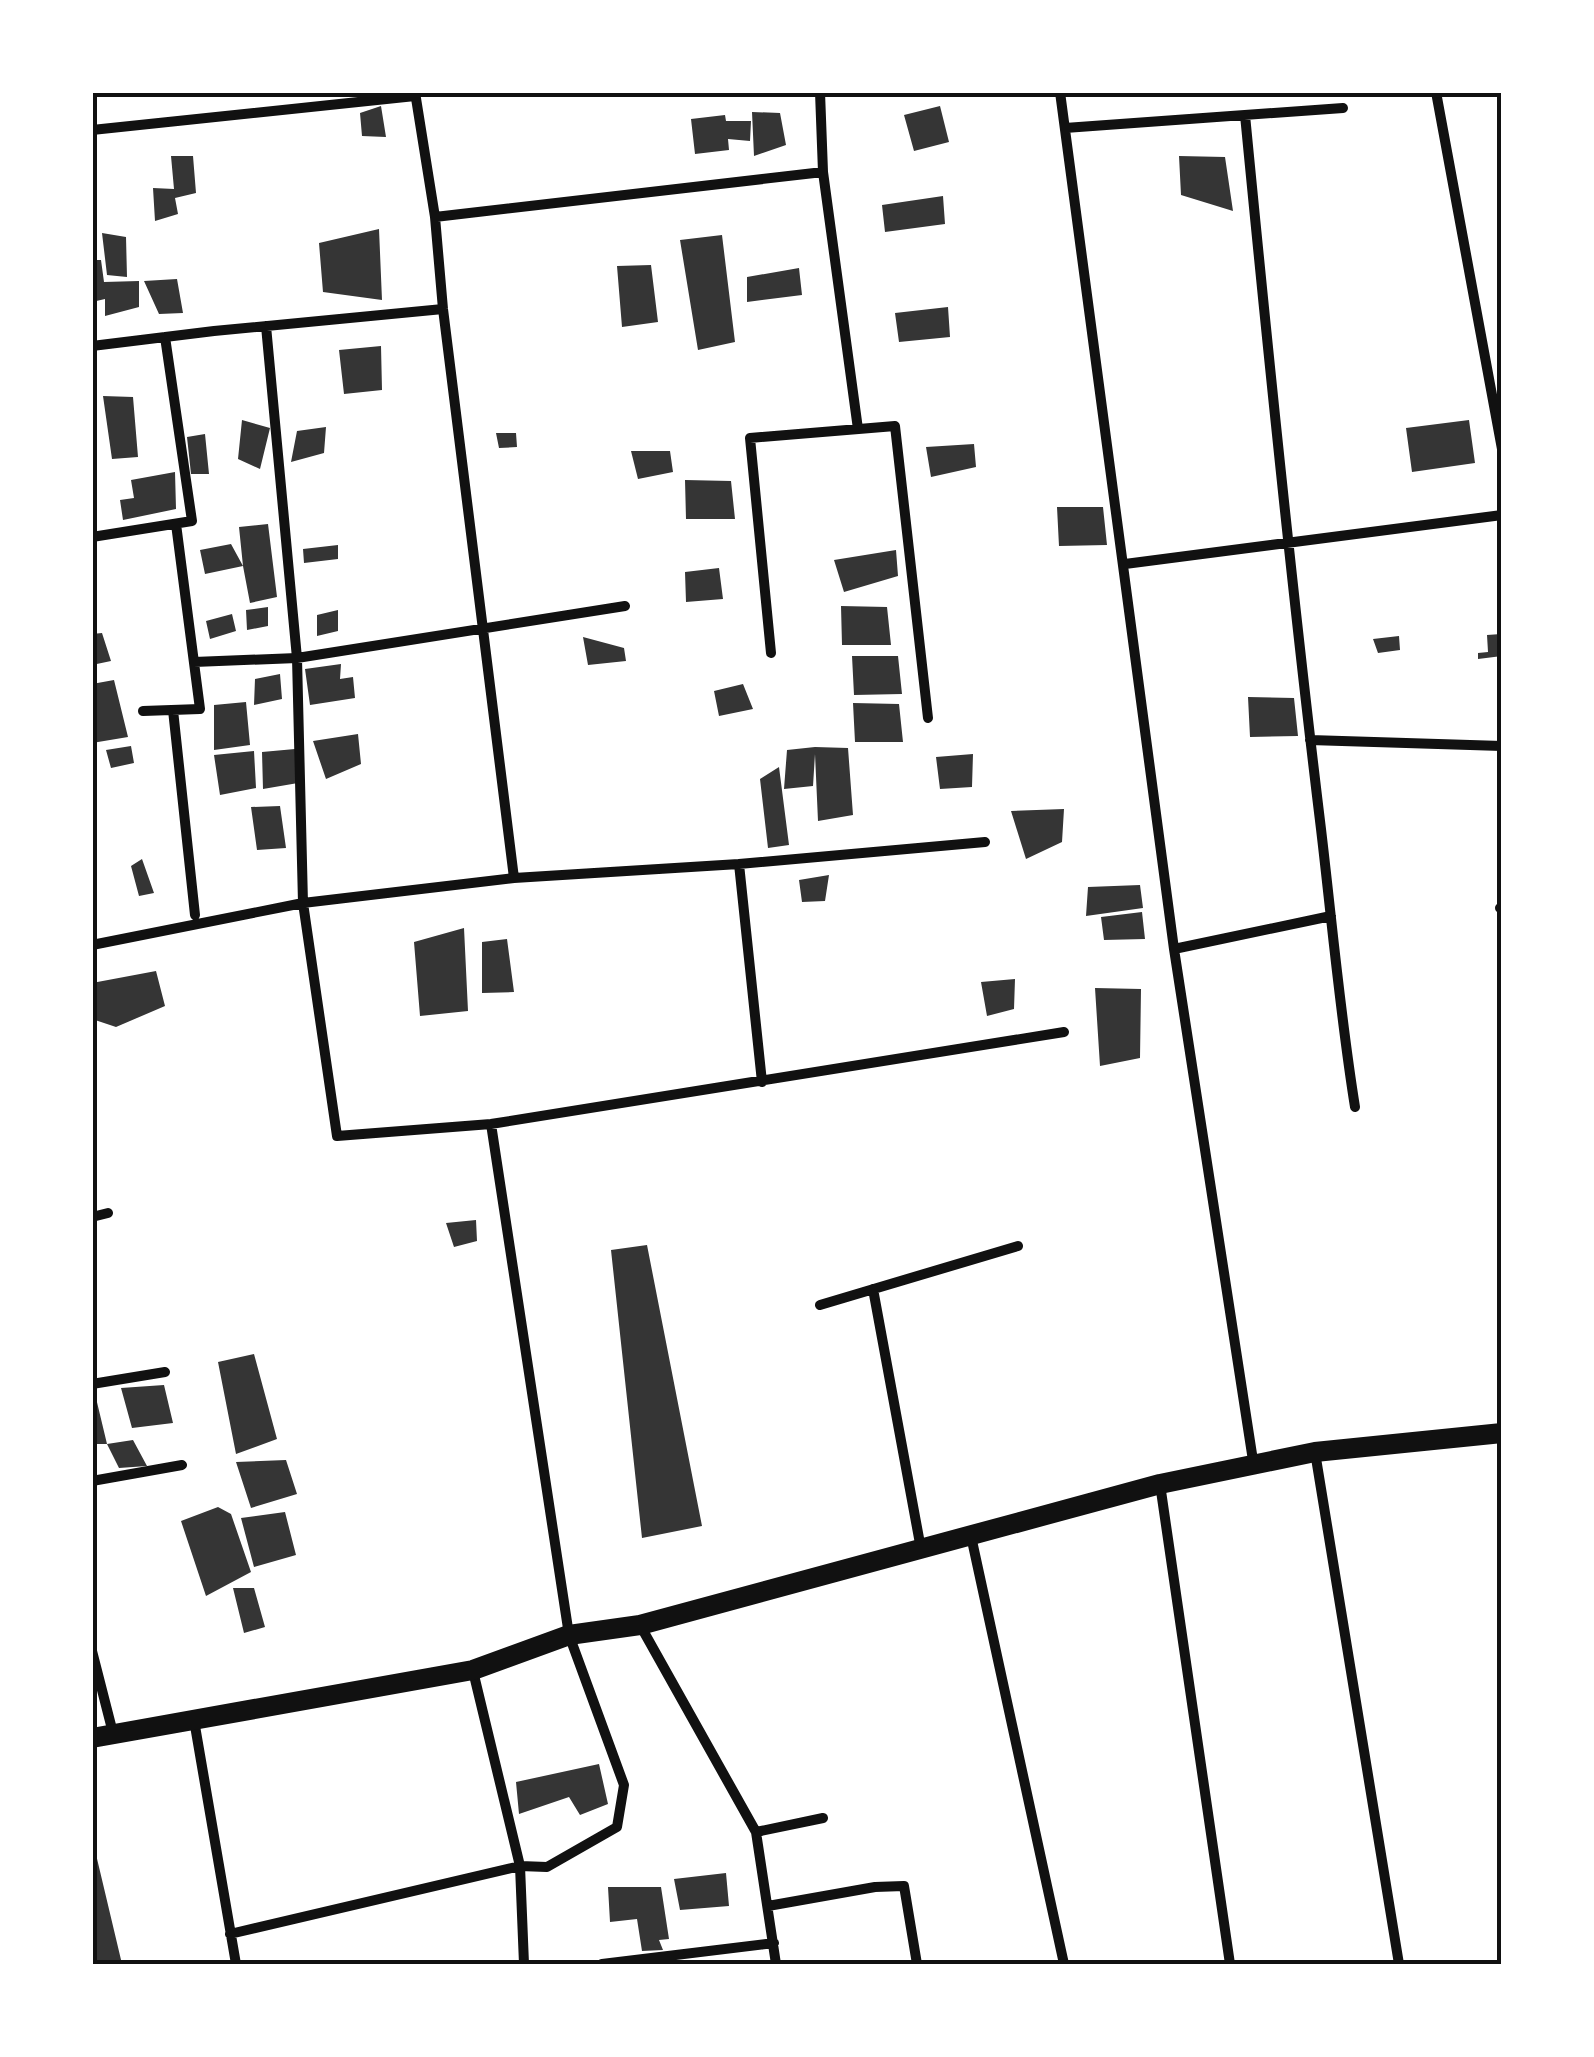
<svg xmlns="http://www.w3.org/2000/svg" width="1594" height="2057" viewBox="0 0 1594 2057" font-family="'Nunito Sans',sans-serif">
<rect width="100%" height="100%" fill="#fff"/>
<!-- building -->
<path fill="#353535" d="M381,106L386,137L362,136L360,113Z
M940,106L949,142L914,151L904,115Z
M752,112L780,113L786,145L754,156Z
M725,115L726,121H751L750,141L728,139L729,150L695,154L691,119Z
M171,156H193L196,193L175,198L178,214L155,221L153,188L174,189Z
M1179,156L1225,157L1233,211L1181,195Z
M943,196L945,224L885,232L882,205Z
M379,229L382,300L323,292L319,243Z
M102,233L126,237L127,277L107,275Z
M722,235L735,342L698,350L680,240Z
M92,260H101L104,282L139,281V307L105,316V299L92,302Z
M651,265L658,322L622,327L617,266Z
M799,268L802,295L747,302V277Z
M177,279L183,313L159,314L144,281Z
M948,307L950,337L899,342L895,313Z
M381,346L382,390L344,394L339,350Z
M103,396L133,397L138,457L112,459Z
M242,420L270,428L260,469L238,459Z
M1469,420L1475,463L1412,472L1406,428Z
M326,427L324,453L291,462L297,431Z
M496,433H516L517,447L499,448Z
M205,434L209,474H191L187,437Z
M974,444L976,467L931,477L926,447Z
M631,451H670L673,472L638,479Z
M175,472L176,509L123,520L120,500L134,498L131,480Z
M685,480L731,481L735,519H686Z
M1057,507H1103L1107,545L1059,546Z
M268,524L277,597L250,603L243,566L205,574L200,550L231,544L243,566L239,527Z
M338,545V559L304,563L303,549Z
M896,550L898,576L844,592L834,560Z
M719,568L723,599L686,602L685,572Z
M841,606L887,607L891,645H842Z
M268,607V626L247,630L246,610Z
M338,610V631L317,636V615Z
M232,614L236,631L210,639L206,621Z
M102,633L111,661L92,665V634Z
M1501,634L1502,656L1478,659V653L1488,652L1487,635Z
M1399,636L1400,650L1378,653L1373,639Z
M583,637L624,648L626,661L588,665Z
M852,656H898L902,694L854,695Z
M341,664L340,679L353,677L355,698L310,705L305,669Z
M280,674L282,699L254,705L255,679Z
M114,680L128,737L92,743V684Z
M743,684L753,709L719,716L714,691Z
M1248,697L1294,698L1298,736L1250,737Z
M246,702L250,745L214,750V705Z
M853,703L899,704L903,742H855Z
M358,734L361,764L326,779L313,741Z
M131,746L134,763L111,768L106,750Z
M815,747L848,748L853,815L818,821L815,754L813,786L784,789L787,750Z
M295,749L298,783L263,789L262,752Z
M254,751L256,788L220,795L214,755Z
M973,754L972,787L940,789L936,757Z
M779,767L789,845L768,848L760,779Z
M280,806L286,848L257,850L251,807Z
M1064,809L1062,842L1026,859L1011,811Z
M142,859L154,893L139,896L131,866Z
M829,875L825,901L802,902L799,880Z
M1140,885L1143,908L1086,916L1088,887Z
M1142,912L1145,939L1104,940L1101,917Z
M464,928L468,1011L420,1016L414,942Z
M507,939L514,992L482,993V942Z
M156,971L165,1006L116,1027L92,1019V983Z
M1015,979L1014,1009L987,1016L981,982Z
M1095,988L1141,989L1140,1058L1100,1066Z
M476,1220L477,1241L454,1247L446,1223Z
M647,1245L702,1526L642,1538L611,1250Z
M254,1354L277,1439L236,1454L218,1362Z
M164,1385L173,1423L132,1428L121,1388Z
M92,1398H96L107,1444H92Z
M133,1440L147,1466L119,1468L107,1444Z
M286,1460L297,1494L251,1508L236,1462Z
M218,1507L231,1514L251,1572L206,1596L181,1521Z
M285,1512L296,1555L254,1567L241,1518Z
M233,1588H254L265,1627L244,1633Z
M599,1764L608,1804L580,1815L569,1797L519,1814L516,1782Z
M92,1846H94L122,1964H92Z
M726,1873L729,1906L680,1910L674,1879Z
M608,1887H661L669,1939L659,1940L663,1950L642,1951L637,1919L610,1922Z"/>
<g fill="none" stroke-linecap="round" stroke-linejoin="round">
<!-- minor -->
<path stroke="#111" stroke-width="10" d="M415,92L435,217L443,309L514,878
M820,92L823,172L858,429
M1060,92L1174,949L1254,1467
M1436,92L1502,449
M1245,115C1268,353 1292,591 1321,829C1332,922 1340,1014 1355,1107
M1065,128L1343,108
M92,130L415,96
M435,217L823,172
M266,326L297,658L303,903L337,1136L491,1124L1064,1032
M92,346L214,331L443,309
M92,537L192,521L165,337
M1125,564L1502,515
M771,653L750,438L895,426L928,718
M194,662L297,658L625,606
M173,710L195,915
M143,711L200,709L176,524
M1310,740L1502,746
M739,864L985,842
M1500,908H1502
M92,945L303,903L514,878L739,864L762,1082
M1174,949L1331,916
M92,1217L108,1213
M873,1289L921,1549
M820,1305L1018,1246
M92,1384L165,1372
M1315,1452L1399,1964
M92,1481L182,1465
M1160,1484L1230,1964
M971,1536L1064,1964
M640,1625L756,1832L776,1964
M92,1651L113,1733
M473,1671L520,1866L547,1867L617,1827L624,1785L569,1635L491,1124
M194,1720L236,1964
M756,1832L823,1818
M768,1906L875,1887L904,1886L917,1964
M230,1934L520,1866L524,1964
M602,1964L774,1943"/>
<!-- secondary -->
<path stroke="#111" stroke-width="20" d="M92,1738L473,1670L569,1635L640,1625L1160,1484L1315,1452L1502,1433"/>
</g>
<!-- border -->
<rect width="1594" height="2057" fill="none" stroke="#ffffff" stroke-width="190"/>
<rect x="95" y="95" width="1404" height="1867" fill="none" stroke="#111" stroke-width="4"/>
</svg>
